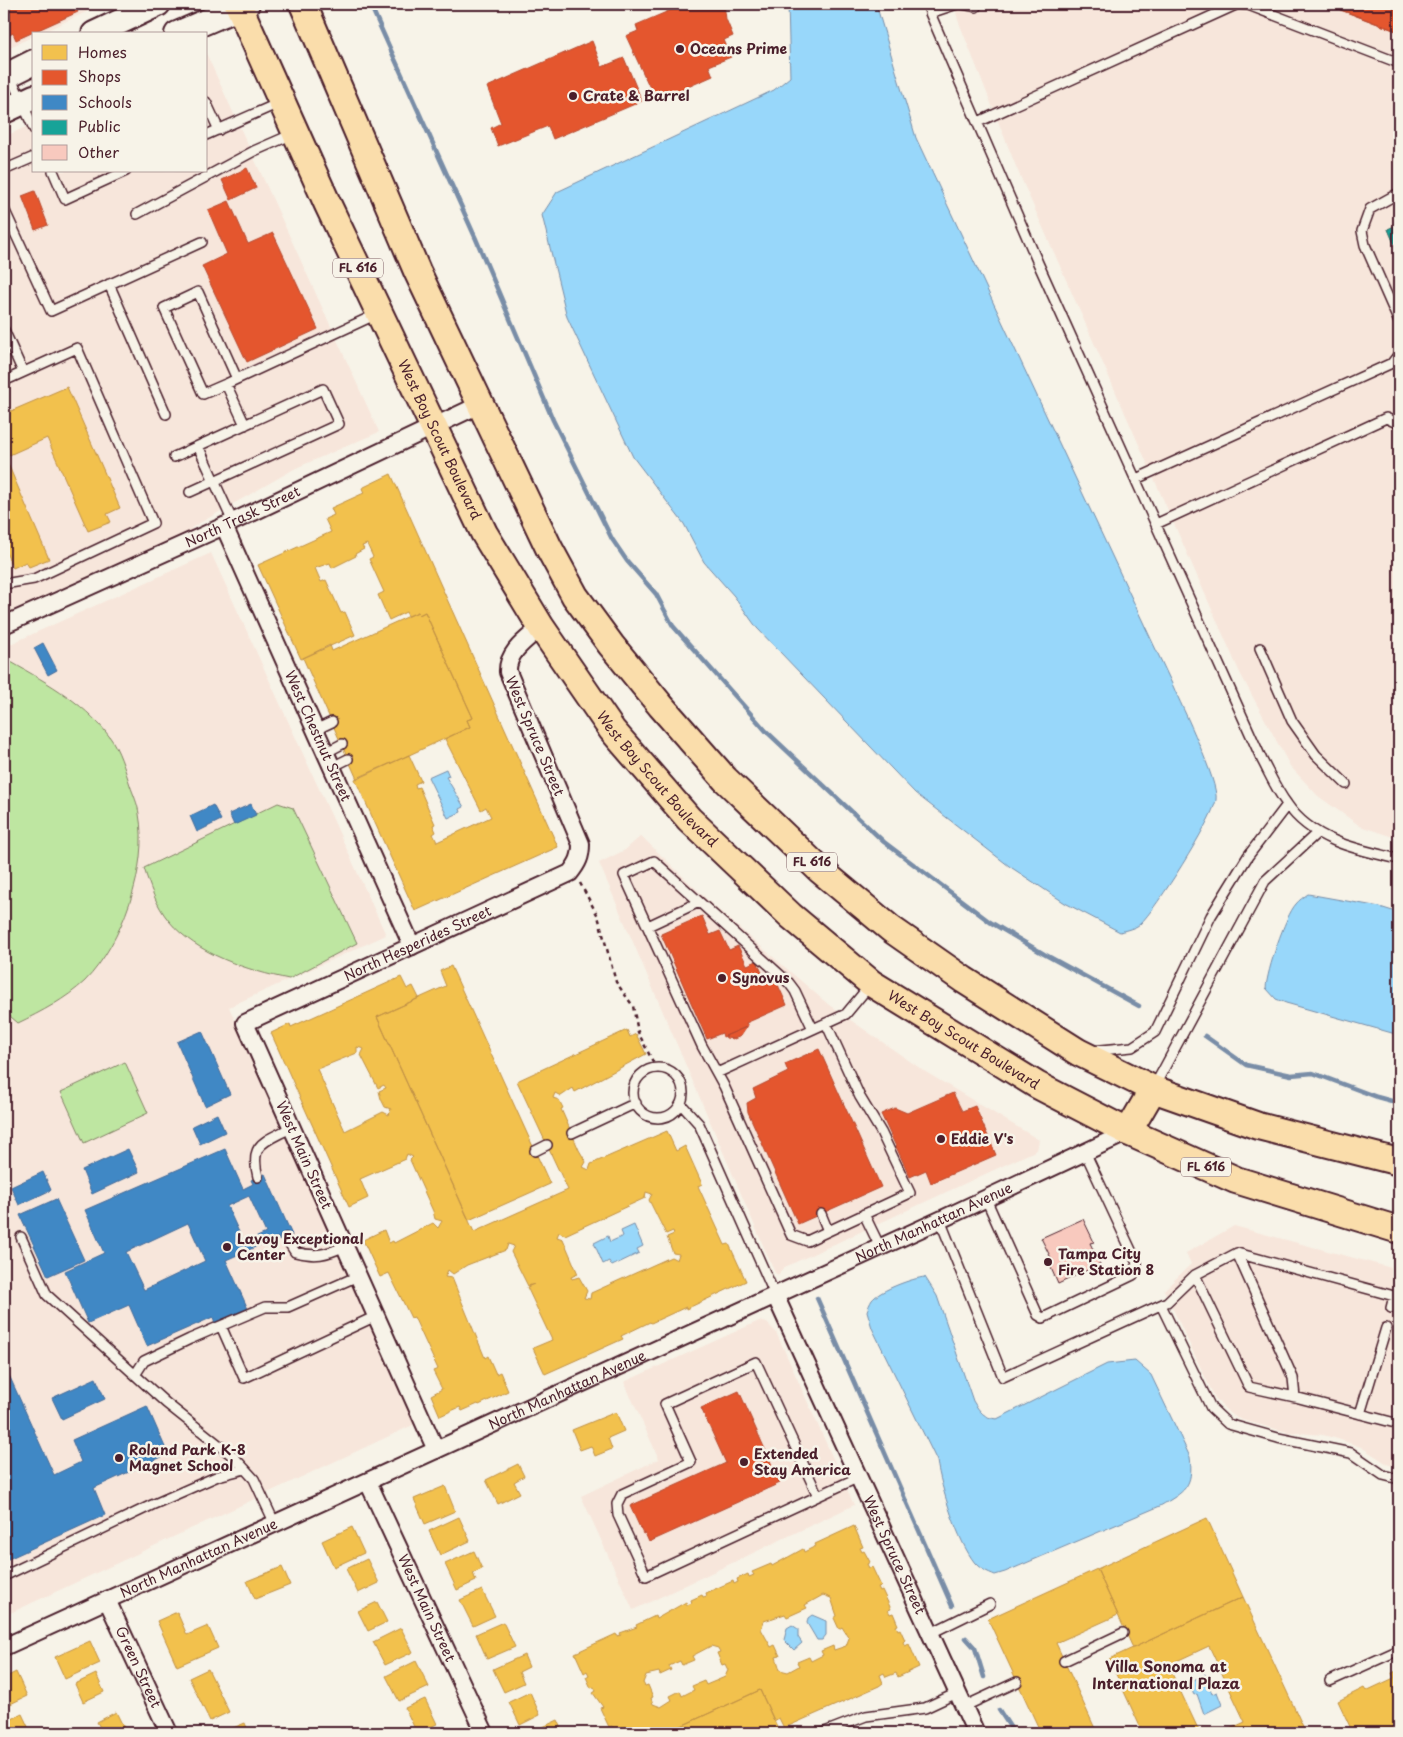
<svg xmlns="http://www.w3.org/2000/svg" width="1403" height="1737" viewBox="0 0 1403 1737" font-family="'Playpen Sans',sans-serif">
<rect width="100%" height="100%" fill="#f7f3e8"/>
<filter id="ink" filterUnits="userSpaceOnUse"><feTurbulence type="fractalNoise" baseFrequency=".02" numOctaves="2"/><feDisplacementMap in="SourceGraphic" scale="10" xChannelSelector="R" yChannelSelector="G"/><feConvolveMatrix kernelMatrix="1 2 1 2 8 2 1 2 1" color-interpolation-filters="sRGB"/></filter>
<g filter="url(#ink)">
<!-- built -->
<path fill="#f7e6db" d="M4,4H103L39,34H34V36L4,50Z
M954,4H1399V839L1360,826L1318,796L1290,766L1240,673L1017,169L958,20Z
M206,53L379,432L296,468L191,528L193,533L4,615V137L34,123V171H206Z
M211,553L386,935L229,1007L415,1424L4,1616V647Z
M641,836L715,907L829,1005L924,1071L1039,1140L1037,1150L785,1267L778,1275L775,1273L599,863L625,850Z
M1234,1226L1399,1270V1467L1389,1465L1361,1447L1338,1439L1323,1435L1287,1432L1242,1420L1229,1413L1215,1398L1164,1290L1191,1264L1186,1253Z
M759,1321L767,1323L776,1332L854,1505L633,1610L581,1496L659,1459L624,1382Z"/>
<!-- green -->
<path fill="#bee6a1" stroke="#848266" d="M4,658C42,680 82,700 109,736C119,749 125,770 130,785C133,794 138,804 139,814C149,867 122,943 85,981C66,999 41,1012 18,1023L4,1011Z
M278,803L293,808L357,943L289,979C249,971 196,954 169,921C156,905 150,887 144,868Z
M125,1062L148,1113L84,1143L61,1092Z"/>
<!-- water -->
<path fill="#98d7fa" stroke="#798da7" d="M788,4H876L916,138L1173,686C1182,707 1219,782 1216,800C1212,821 1156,909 1140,924C1136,928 1126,930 1120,932L1065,903L1009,866L915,793L757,628L734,596L704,562L684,524L633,457L567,317L542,215L557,192L774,90L790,77Z
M446,769L449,776L446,777L464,807L460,809L461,812L448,818L428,777Z
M1308,894L1380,907L1399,913V1035L1286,1003L1276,999L1266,988C1267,971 1285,916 1296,904C1299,900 1304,897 1308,894Z
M634,1225L643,1246L637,1249L639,1253L612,1266L609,1261L603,1264L594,1243L608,1236L610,1242L623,1236L621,1231Z
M925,1277L937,1296L973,1401C980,1412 984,1418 997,1419L1107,1364L1135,1361L1151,1375L1190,1457C1194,1487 1184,1492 1160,1506L1005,1572L995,1575C988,1572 980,1569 975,1563C958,1542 941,1488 937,1461L872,1328L867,1311C868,1308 870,1303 872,1300C880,1290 913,1278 925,1277Z
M812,1615L826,1621V1635L822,1640H817L807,1623L808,1618Z
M792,1625L798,1629V1637L802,1643L794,1650L784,1640L787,1628Z
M1205,1674L1212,1694L1217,1692L1222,1705L1204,1714L1197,1694L1194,1695L1188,1683Z"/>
<!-- homes -->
<path fill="#f2c14e" stroke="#c09044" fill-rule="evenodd" d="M67,387L120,508L107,514L111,522L88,531L47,438L5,457L49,559L29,567L26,562L13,568L4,548V414Z
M391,474L558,847L415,911L355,779L409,755L421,781L415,784L416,788L419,787L435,824L433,825L436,832L433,834L437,842L491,817L486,807L481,810L445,739L470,727L467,720L473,718L425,612L419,615L418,612L408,616L406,612L389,620L378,595L384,592L369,559L373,557L367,544L362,546L364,549L355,554L356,556L332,568L330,563L315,568L321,582L326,580L341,613L345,612L355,635L301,659L258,565L331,532L325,519L334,515L331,508L364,493L362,488Z
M418,612L419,615L425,612L473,718L467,720L470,727L357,779L303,658L330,645L332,651Z
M451,966L550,1184L469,1220L377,1017L446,986L440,971Z
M401,977L407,989L413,986L419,998L377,1017L474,1232L568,1190L517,1081L627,1030L630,1037L636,1034L646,1054L575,1092L573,1088L561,1096L555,1093L553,1098L559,1100L563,1108L561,1109L579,1150L586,1162L583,1167L589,1170L591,1164L667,1131L676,1151L685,1146L702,1184L698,1186L725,1245L729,1244L746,1281L686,1309V1307L651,1323L650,1322L621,1336L623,1339L545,1374L533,1348L552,1340L527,1287L534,1284L528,1286L511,1252L514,1246L508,1244L506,1250L467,1265L453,1274L448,1270L445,1277L452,1278L485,1358L488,1356L496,1374L500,1372L508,1391L479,1405L478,1404L462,1411L460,1407L440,1416L431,1395L442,1389L433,1371L438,1369L414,1317L411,1318L389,1273L380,1277L363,1240L384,1230L389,1243L393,1241L394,1243L433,1223L438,1228L442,1221L435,1219L433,1211L410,1160L413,1157L407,1154L405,1159L360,1179L368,1198L349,1207L271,1033L290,1024L291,1027ZM357,1047L364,1049L361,1055L378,1088L384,1085L386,1088L379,1091L381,1099L385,1107L391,1109L389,1115L383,1112L345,1131L317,1069L357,1053ZM646,1192L652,1194L649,1200L666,1234L673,1231L674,1234L667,1237L673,1253L679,1254L677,1260L671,1257L591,1293L590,1299L584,1298L587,1291L579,1277L572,1279L571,1277L578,1274L563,1239L557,1237L559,1232L565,1235L645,1198Z
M616,1412L624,1431L608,1438L612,1449L595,1456L591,1446L580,1450L572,1430Z
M518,1464L524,1476L514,1482L520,1493L498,1504L486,1480Z
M445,1486L455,1511L425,1524L414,1499Z
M459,1517L470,1541L440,1555L429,1531Z
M1207,1518L1243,1597L1133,1648L1097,1569Z
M854,1526L863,1547L860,1548L862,1552L864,1551L870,1562L867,1564L869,1568L872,1567L881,1586L878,1587L880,1591L882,1590L891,1609L888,1610L890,1614L893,1613L898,1625L896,1626L898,1630L900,1629L905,1640L903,1642L905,1646L909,1644L919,1667L898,1677L896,1673L886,1677L884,1673L880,1675L883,1683L879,1686L784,1728L779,1718L774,1721L760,1690L666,1733H615L612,1726L609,1727L600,1708L603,1707L593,1693L596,1691L594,1687L591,1688L586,1677L589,1675L587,1671L584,1673L575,1653L616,1634L617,1636L621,1635L620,1633L637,1627L636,1625L655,1616L656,1619L686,1602L687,1605L692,1603L691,1600L702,1595L703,1597L707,1596L706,1593L733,1581L734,1584L738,1582L737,1579L748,1574L749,1577L754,1575L752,1572L771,1564L772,1566L803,1549L804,1552L816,1546L815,1544ZM823,1595L831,1598L837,1616L834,1618L839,1629L842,1627L849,1638L846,1646L834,1650L833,1646L821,1651L823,1655L811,1661L809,1657L797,1662L799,1666L788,1672L780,1670L776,1657L780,1656L775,1645L771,1647L761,1629L764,1621L785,1614L787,1617L807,1608L805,1605ZM711,1646L718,1648L720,1652L717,1653L722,1665L725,1664L728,1670L725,1677L706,1685L704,1681L692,1686L694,1690L682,1696L680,1691L670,1696L672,1700L661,1707L653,1704L651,1698L653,1697L648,1685L645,1686L643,1683L646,1675L659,1672L660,1675L671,1670L669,1666L680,1661L682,1665L694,1660L692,1656Z
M352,1527L364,1553L334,1567L322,1541Z
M474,1551L482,1569L473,1573L476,1581L457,1590L445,1564Z
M367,1559L379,1583L358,1593L346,1569Z
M282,1567L290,1585L255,1599L247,1581Z
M1097,1569L1118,1615L1056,1643L1097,1733H1041L988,1619Z
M482,1590L495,1616L473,1626L460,1600Z
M1243,1597L1306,1733H1221L1245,1722L1209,1646L1168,1665L1200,1733H1143L1109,1659Z
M377,1602L387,1622L368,1631L358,1611Z
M177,1612L187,1635L208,1626L218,1648L177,1666L157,1621Z
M503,1622L515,1647L487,1659L476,1634Z
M401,1628L413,1652L385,1665L373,1642Z
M90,1641L100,1663L65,1679L55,1657Z
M524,1655L529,1667L519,1672L524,1683L504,1692L493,1669Z
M416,1661L429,1687L399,1701L386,1676Z
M208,1669L229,1712L210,1721L189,1678Z
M1399,1670V1733H1357L1356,1729L1352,1731L1338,1701L1364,1688L1366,1691L1394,1678L1392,1673Z
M16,1672L27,1696L4,1707V1678Z
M96,1674L104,1692L83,1702L75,1684Z
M760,1690L780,1733H666Z
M530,1692L540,1715L520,1725L509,1702Z
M425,1699L437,1724L417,1733L405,1708Z
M116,1712L125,1730L118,1733H103L97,1722Z
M22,1714L31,1733H7L4,1723Z
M558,1720L564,1733H530Z
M245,1723L249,1733H221Z"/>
<!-- shops -->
<path fill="#e4572e" stroke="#b6462d" d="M4,4H74L78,12L16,40L13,33L8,36L4,27Z
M685,4H724L726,19L733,36L724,40L731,57L709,66L713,76L656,101L626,36L638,31L636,25Z
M1325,4H1399V32Z
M1325,4H1399V32Z
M592,41L602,67L624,58L642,101L553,139L548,126L498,146L491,128L501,123L487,87Z
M247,168L256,188L231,200L222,180Z
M35,191L48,225L35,230L22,196Z
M229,201L248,244L273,233L318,329L247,362L202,266L227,254L208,210Z
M1399,224V255L1388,229Z
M702,916L710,935L720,931L729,950L738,946L747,965L757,961L765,980L774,976L787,1005L746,1023L748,1026L723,1037L722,1033L707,1039L661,934Z
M747,1027L741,1036L734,1039L726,1038L725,1036Z
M819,1049L881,1187L798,1224L748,1112L747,1103L756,1098L753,1089L788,1072L785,1064Z
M953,1093L962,1111L975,1106L996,1155L931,1183L926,1170L910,1177L881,1114L895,1108L907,1113Z
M739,1391L780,1483L649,1542L645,1533L643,1534L630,1506L726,1463L701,1408Z"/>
<!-- schools -->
<path fill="#3f88c5" stroke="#426897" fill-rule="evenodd" d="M43,643L57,670L48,675L34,648Z
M251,804L256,815L234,825L229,814Z
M213,805L221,820L197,832L190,816Z
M202,1031L230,1094L205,1106L177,1042Z
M217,1114L225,1132L200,1144L192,1126Z
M128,1149L139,1172L92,1194L82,1170Z
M225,1149L243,1189L253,1184L251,1180L265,1174L292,1235L279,1241L278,1237L226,1260L248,1309L215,1323L213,1317L147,1346L129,1305L88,1323L65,1271L104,1253L85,1210ZM249,1196L266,1233L244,1243L227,1206ZM188,1223L205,1261L144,1290L126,1252Z
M43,1172L51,1190L19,1205L11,1187Z
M56,1199L84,1260L48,1276L20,1215Z
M4,1364L54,1475L81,1462L72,1440L147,1406L168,1454L94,1488L105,1515L4,1561Z
M96,1378L105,1399L62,1419L52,1398Z"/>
<!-- public -->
<path fill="#17a398" stroke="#267b77" d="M1399,224V255L1388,229Z"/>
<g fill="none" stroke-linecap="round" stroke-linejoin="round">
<!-- stream -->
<path stroke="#798da7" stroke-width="4.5" d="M370,4L476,239L553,420L612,539L627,561L656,594L673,626L766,731L884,842L990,922L1044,954L1139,1006
M1205,1036L1246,1065L1291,1075L1313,1073L1377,1097L1399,1103
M817,1298L952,1606
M966,1638L975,1648L984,1677
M999,1710L1014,1733"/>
</g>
<!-- building -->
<path fill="#f8c9be" stroke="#4a1f2b" d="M1083,1219L1094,1242L1090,1243L1100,1264L1058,1284L1048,1261L1052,1260L1041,1238Z"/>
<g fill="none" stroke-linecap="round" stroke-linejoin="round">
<!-- service casing -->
<g stroke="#4a1f2b" stroke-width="12">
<path id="service" d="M928,4L930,13L1038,263L1262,760C1270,775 1277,791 1287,804C1312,841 1359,850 1399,859
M962,4L976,7V4
M930,13L957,4
M4,62L34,129
M206,102L219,130
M978,122L1238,4L1248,5L1399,63
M206,135L279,103
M4,170L34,157
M53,171L65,199L126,171
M1399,193L1370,209L1362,231L1365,245L1399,322
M4,209L51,311L202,242
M137,214L254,151L293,134
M109,284L166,414
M4,330L23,372
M237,379L198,292L164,308L203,394L226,384L377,314
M4,381L77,348L153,523L34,579L4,584
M226,384L245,425
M198,446L233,522
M174,457L323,389L339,424L190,492
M1136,479L1392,363L1399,354
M1156,524L1386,418L1399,424
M1260,648L1292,721L1316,755L1346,784
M315,730L332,722
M325,753L342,744
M332,767L348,759
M648,926L699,902
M813,1029L795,991L789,983L654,861L624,875L702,1046L724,1086L791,1235L807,1241L910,1193L881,1132L860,1097L826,1023
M1091,1051L1132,1047L1155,1032L1211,916L1248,856L1287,805
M633 1093a25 25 0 1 1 50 0a25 25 0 1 1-50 0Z
M717,1073L846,1014L870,985
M1154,1087L1265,881L1317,833
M681,1104L699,1124L775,1295
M572,1133L636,1103
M535,1151L547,1145
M258,1177C249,1142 265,1142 292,1127
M986,1199L1038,1315L1043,1318L1133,1275L1137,1263L1085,1152
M821,1214L828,1231
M864,1214L880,1247
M940,1220L1003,1377L1167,1302L1195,1275L1237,1253L1394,1296L1391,1308
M21,1237L47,1295L166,1403L234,1457L254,1479L275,1524
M286,1238L295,1252C315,1257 326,1255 345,1246
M1237,1253L1293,1378L1295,1397
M1195,1275L1249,1387L1295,1397L1399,1424
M1161,1305L1211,1408L1228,1424L1278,1438L1351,1453L1383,1475L1399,1479
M221,1326L244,1378L376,1316
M135,1375L144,1361L190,1339L265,1307H288L358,1276
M1360,1414L1386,1328
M818,1496L756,1362L665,1404L691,1462L622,1494L617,1504L618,1515L646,1576L857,1478
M4,1576L152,1505L218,1476L245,1469
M929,1634L990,1604
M1064,1661L1123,1633
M1330,1681L1399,1650
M963,1707L1017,1682
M822,1733L866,1716L925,1708L957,1693"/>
</g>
<!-- minor casing -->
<g stroke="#4a1f2b" stroke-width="20">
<g id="minor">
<path id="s1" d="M224,526L412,946"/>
<path id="s2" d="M4,625L224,526L479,405"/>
<path id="s3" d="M775,1295L976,1733"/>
<path id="s4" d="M436,1450L245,1023L570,873C578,863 581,857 581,844L508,672C507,652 526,640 541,627"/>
<path id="s5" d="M368,1482L485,1733"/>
<path id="s6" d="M107,1600L169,1733"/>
<path id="s7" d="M4,1647L940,1220L1128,1132"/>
</g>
</g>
<!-- secondary casing -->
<g stroke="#4a1f2b" stroke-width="28">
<path id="secondary" d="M94,34L158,4
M177,34L247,4
M4,77L34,62
M4,111L34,97"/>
</g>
<!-- primary casing -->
<g stroke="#4a1f2b" stroke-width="30">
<g id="primary">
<path id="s8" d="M238,4L328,205L484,533L541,627L612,730L689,819L791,916L871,983L1037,1085L1128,1132L1236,1180L1399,1230"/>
<path d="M303,4L417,271L549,548L575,596L611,645L661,706L725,779L820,870L891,929L964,980L1078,1052L1153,1089L1258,1126L1399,1162"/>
<path d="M1128,1132L1153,1089"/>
</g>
</g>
<!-- path -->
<path stroke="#4a1f2b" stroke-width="2.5" stroke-dasharray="4 4" stroke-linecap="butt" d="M580,883L598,916L616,982L633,1006L638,1032L656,1068"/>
<!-- service -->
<use href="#service" stroke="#f7f3e8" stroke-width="9"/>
<!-- minor -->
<use href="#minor" stroke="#f7f3e8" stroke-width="16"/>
<!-- secondary -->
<use href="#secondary" stroke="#f7f3e8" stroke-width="24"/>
<!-- primary -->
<use href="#primary" stroke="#faddab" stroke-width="26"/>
</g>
</g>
<!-- markers -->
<g fill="#4a1f2b" stroke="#f7f3e8" stroke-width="2">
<circle cx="680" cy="49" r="5"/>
<circle cx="573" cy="96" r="5"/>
<circle cx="722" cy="978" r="5"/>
<circle cx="941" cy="1139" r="5"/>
<circle cx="227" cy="1247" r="5"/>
<circle cx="1048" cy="1262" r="5"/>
<circle cx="119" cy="1458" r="5"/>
<circle cx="744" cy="1462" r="5"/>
</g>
<g text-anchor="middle" stroke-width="5" stroke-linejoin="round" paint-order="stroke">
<!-- shield labels -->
<g fill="#f7f3e8" stroke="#7e5f64" stroke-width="1">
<rect x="333" y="258.5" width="50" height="19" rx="4"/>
<rect x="787" y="852.5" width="50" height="19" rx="4"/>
<rect x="1181" y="1157.5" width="50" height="19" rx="4"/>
</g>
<g font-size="12" font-weight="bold" fill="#4a1f2b">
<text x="358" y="272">FL 616</text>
<text x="812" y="866">FL 616</text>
<text x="1206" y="1171">FL 616</text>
</g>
<!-- poi labels -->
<g font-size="14" font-weight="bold" fill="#4a1f2b" stroke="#f7f3e8" text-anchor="start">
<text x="690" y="54">Oceans Prime</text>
<text x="583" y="101">Crate &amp; Barrel</text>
<text x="732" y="983">Synovus</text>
<text x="951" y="1144">Eddie V's</text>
<text x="237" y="1244">Lavoy Exceptional<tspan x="237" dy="16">Center</tspan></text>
<text x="1058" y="1259">Tampa City<tspan x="1058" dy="16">Fire Station 8</tspan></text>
<text x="129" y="1455">Roland Park K-8<tspan x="129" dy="16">Magnet School</tspan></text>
<text x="754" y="1459">Extended<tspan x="754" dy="16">Stay America</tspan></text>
</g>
<!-- street labels -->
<g font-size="14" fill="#4a1f2b" stroke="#f7f3e8">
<text dy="5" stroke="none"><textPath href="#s8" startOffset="480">West Boy Scout Boulevard</textPath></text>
<text dy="5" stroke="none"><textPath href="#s2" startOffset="262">North Trask Street</textPath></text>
<text dy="5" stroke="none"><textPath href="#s1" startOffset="230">West Chestnut Street</textPath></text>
<text transform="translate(535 736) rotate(67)" y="5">West Spruce Street</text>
<text dy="5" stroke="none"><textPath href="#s8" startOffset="885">West Boy Scout Boulevard</textPath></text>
<text dy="5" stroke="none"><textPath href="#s4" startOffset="658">North Hesperides Street</textPath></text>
<text dy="5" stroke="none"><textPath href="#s8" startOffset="1290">West Boy Scout Boulevard</textPath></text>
<text transform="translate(304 1155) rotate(66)" y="5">West Main Street</text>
<text dy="5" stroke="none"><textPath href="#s7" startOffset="1022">North Manhattan Avenue</textPath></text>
<text dy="5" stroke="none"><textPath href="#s7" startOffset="619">North Manhattan Avenue</textPath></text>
<text dy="5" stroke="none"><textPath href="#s3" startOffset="286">West Spruce Street</textPath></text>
<text dy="5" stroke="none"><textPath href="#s7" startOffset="214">North Manhattan Avenue</textPath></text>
<text dy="5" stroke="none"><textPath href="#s5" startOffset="139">West Main Street</textPath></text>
<text dy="5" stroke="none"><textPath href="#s6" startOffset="74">Green Street</textPath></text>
</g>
<!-- neighbourhood labels -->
<g font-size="15" font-weight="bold" fill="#4a1f2b" stroke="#f7f3e8">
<text x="1166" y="1672">Villa Sonoma at<tspan x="1166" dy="17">International Plaza</tspan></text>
</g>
</g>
<!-- margin -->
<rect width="1403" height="1737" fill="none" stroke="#f7f3e8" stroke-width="20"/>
<rect x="10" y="10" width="1383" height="1717" fill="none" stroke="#4a1f2b" stroke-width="2" filter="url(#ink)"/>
<!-- legend -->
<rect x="32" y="32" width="175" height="140" fill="#f7f3e8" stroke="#b29e9c"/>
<rect x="42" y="45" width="25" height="15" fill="#f2c14e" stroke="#b29e9c"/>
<text x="78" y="58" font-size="15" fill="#4a1f2b">Homes</text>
<rect x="42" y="70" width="25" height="15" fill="#e4572e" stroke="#b29e9c"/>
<text x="78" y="82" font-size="15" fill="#4a1f2b">Shops</text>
<rect x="42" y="95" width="25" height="15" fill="#3f88c5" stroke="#b29e9c"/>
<text x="78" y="108" font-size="15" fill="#4a1f2b">Schools</text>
<rect x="42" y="120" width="25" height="15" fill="#17a398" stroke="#b29e9c"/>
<text x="78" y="132" font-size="15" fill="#4a1f2b">Public</text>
<rect x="42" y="145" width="25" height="15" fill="#f8c9be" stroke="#b29e9c"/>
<text x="78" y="158" font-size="15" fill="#4a1f2b">Other</text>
</svg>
